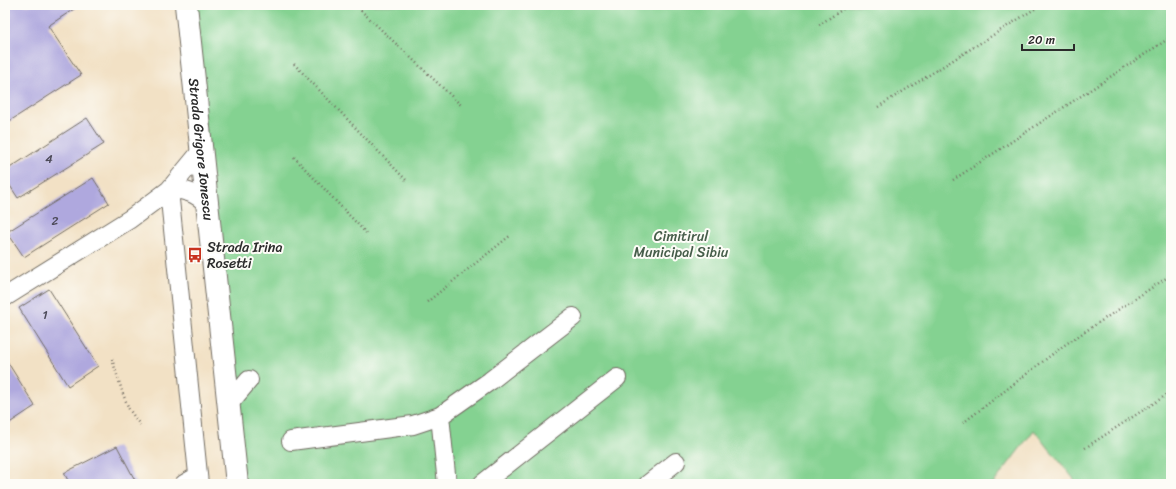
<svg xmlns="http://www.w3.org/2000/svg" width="1176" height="489" viewBox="0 0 1176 489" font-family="Sriracha,sans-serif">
<rect width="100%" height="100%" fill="#fdfcf7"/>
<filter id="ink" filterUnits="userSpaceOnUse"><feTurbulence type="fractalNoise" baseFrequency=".025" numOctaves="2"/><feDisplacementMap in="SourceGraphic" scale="8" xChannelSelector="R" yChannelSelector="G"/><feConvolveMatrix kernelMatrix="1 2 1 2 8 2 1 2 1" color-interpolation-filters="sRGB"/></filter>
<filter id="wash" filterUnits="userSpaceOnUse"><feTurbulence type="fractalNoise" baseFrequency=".012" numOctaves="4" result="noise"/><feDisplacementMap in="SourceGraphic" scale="16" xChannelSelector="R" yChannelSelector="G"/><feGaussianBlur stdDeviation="0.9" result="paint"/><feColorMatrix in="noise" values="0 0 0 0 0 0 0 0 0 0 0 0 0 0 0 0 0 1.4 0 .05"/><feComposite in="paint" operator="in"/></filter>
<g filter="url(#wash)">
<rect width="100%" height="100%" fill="#f2e1c5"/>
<!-- green -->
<path fill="#84d291" stroke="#587e5e" d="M190,5H1171V484H1078L1034,430L993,484H244Z"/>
<g id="blocks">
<!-- building -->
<path fill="#afa8de" d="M5,5H76L77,7L48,26L81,75L5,124Z
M87,118L104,144L18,198L5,178V171Z
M93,178L109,203L24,257L7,232Z
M49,289L98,366L68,386L19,308Z
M5,358L35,406L5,426Z
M117,446L137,484H70L64,473Z"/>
</g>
</g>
<g filter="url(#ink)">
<use href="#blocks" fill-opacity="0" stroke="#716b61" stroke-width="1"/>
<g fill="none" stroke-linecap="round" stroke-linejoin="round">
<!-- minor casing -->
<g stroke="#716b61" stroke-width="20">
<path id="minor" d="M169,190L199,484
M169,190C185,189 196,193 207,204
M5,297L130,219L161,196L169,190L202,150
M228,405L249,380
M440,416L447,484
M291,441L413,425L440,416L490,381L573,317
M184,484L198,476
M482,484L617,378
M648,484L676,462"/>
</g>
<!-- major casing -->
<g stroke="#716b61" stroke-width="24">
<g id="major">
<path id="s1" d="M186,5L237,484"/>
</g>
</g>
<!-- path -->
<path stroke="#716b61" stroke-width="2.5" stroke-dasharray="1 3" stroke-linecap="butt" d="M355,5L462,106
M819,25L849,5
M294,64L406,180
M878,107L1041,5
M294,157L366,233
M953,180L1171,37
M427,302L511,235
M112,359L123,394L129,409L140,425
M963,423L1063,346L1171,275
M1085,448L1171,392"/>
<!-- minor -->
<use href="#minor" stroke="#fff" stroke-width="18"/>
<!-- major -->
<use href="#major" stroke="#fff" stroke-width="22"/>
</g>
</g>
<!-- icons -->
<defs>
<g id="bus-bare" transform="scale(1.2)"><path d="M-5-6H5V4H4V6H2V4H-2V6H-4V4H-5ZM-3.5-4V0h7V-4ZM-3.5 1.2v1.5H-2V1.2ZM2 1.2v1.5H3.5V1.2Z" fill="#c8321e" stroke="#fdfcf7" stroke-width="2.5" paint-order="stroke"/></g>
</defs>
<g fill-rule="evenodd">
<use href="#bus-bare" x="195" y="255"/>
</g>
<g text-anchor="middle" stroke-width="4" stroke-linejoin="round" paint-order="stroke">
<!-- number labels -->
<g font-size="12" fill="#4c4a58">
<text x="49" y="163">4</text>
<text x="55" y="225">2</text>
<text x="45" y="319">1</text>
</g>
<!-- street labels -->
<g font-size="14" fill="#2b2b2b" stroke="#fdfcf7">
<text dy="5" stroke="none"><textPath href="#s1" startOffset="145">Strada Grigore Ionescu</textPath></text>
</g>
<!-- park labels -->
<g font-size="14" fill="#465d4a" stroke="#fdfcf7">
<text x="681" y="241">Cimitirul<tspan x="681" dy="16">Municipal Sibiu</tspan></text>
</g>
<!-- poi labels -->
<g font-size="14" fill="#2b2b2b" stroke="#fdfcf7" text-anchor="start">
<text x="207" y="252">Strada Irina<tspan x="207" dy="16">Rosetti</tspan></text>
</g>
</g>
<!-- margin -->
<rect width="1176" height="489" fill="none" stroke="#fdfcf7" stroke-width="20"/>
<!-- scale -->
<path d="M1022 44v6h52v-6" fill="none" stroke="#2b2b2b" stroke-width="2"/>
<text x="1028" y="44" font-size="12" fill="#2b2b2b" stroke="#fdfcf7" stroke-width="3" paint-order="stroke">20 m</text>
</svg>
